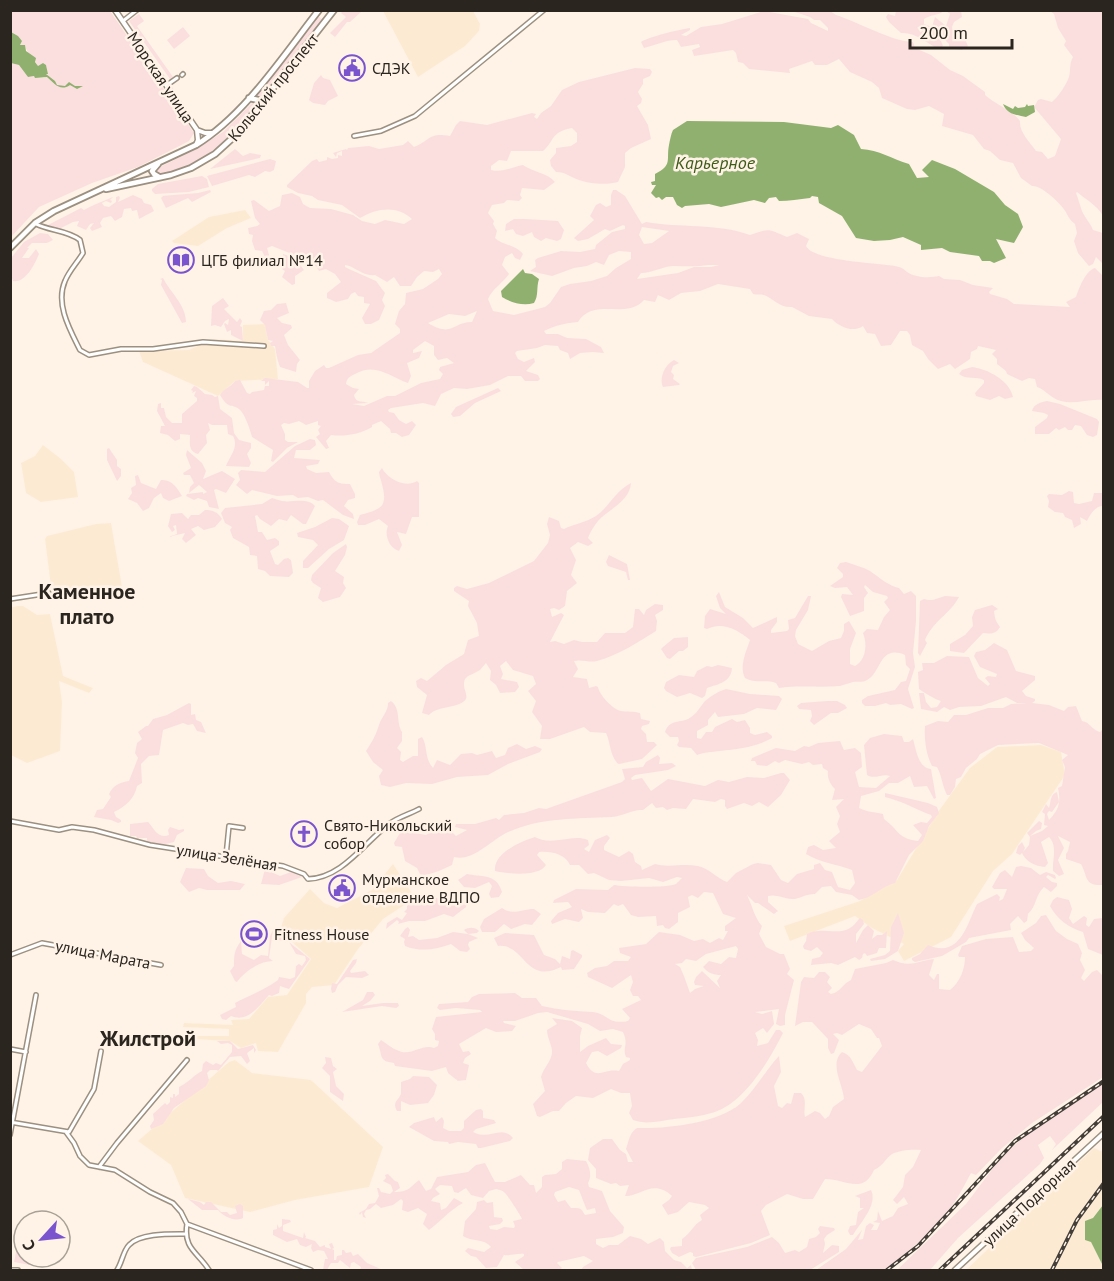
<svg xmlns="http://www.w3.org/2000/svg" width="1114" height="1281" viewBox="0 0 1114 1281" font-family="'PT Sans',sans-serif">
<rect width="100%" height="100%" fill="#fef3e6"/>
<!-- built -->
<path fill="#fdead3" d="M383,11H473L480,24L479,31L465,46L418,77Z
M245,210L251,218L227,228L198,246L174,243L172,241L209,217Z
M265,324L268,340L275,349L278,379L235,381L218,396L143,362L139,351L189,350L213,339L243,341V325Z
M43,445L61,459L74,472L78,497L41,502L26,493L21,463L35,456Z
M111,523L122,587L107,585L67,589L66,585L51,586L45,539L47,536L96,524Z
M17,606H23L37,615L50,614L63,676L93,688L89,693L59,681L62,702L60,751L27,763L11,755L10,608Z
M1041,745L1061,752L1065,775L1012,854L993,871L951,937L904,961L898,951L904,944L872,928L855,916L790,941L784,926L860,901L897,880L938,812L970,768L997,747Z
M393,864L415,898L383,919L358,949L334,985L312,987L306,994V1003L278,1052L258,1051L256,1043L241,1048L230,1041L193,1039V1036H229V1029L183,1027L184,1023L233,1025L231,1020L249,1019L268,997L287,995L311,959L280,931L284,918L310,889L324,903L337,908L372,890Z
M235,1060L252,1073L311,1080L383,1147L369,1187L295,1200L250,1212L185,1198L171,1165L138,1141L229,1062Z
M1094,1148L1103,1152V1205L1093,1218L1091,1242L1103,1266V1270H966Z"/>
<!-- green -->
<path fill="#fbdfdf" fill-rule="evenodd" d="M11,11H110L194,133L189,141L138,167L92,183L39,207L11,237V63L19,65L28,77L34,76L35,77L44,78L48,76L46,73L48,74L46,65L43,63L38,67C35,57 26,54 25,45H20L22,41L18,36L11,32Z
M343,11H362L350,22H347L335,37L330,33L346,17L341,13Z
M764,11L808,19L811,23L828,31V28L820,20H814L810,17L792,11H830L836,15C856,21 893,42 913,42L915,48L931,55L950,70L963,76L985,92V95C995,104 1013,111 1020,121C1019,132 1030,142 1036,151L1042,152L1048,159L1055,156L1061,139L1034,107L1038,100L1041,99L1052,102C1059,96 1066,85 1069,77C1071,69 1069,64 1073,57L1064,45L1066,41L1058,28L1054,14L1050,11H1103V216C1097,205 1085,199 1077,192L1076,193C1078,198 1079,202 1081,208C1083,216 1090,222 1093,230L1103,233V264L1096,257L1093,264L1089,266L1078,253L1074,241L1077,233L1075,224C1068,219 1068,214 1063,208C1056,199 1040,185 1032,186L1021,178L1013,163L1000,160L990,151L984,149L973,135L942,126L944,114L929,106L915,110L907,109L882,98L879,88L872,82L850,72L839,59L827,65H815L812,61L789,69L790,73L749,69L743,63L738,62L736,53L733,50L694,56L692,50L700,47L699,44L681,47L677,40C665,40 656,45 644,48L641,42C648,37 681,29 690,28V30L681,35L686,36L701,27L722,24Z
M896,11H944C940,15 929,15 924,19V24L932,27L935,17L946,26L950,14L946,11H961L962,17L954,22L952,27L955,35L958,34L964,37L968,46L962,50L949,48V44L945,40L941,41L943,46L939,49C927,44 916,32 901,33L889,22L886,17L888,14L895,16Z
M139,14L144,21L137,26L173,77L170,79L129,21Z
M318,16L323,20L261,99L257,95Z
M183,27L190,36L174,49L167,40Z
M635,68L650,69L652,72L650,76L643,79V84L638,92L642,99L641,103L637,106L648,125L651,139L631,148L625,153V167L618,182C608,185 589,184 579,180C570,177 566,172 556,172L551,166L550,160L556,153V148L571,146L577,142V133L572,128C550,132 555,141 543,151H511L507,161L499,160L491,166V170C503,173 512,167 523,165C532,172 548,173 555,182L544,190L522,188L520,195L522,198L519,201L507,200L504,203L492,205L488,213L494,221L493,224L497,231L495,238C502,245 516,245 523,254L520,260L515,258L512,253L505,257L502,265L509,274C503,283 492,289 488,299L493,311L514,315L545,307L550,303L561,287L570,284L591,281L607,276L616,268L631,259V252L619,251L609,255L604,265L596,262L587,266L574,268L552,276L530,271L536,267L535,260L538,258L561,251L580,252L595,249L596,245L612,232L625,229V226L623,225L610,231L605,229L588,239L578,241L574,238L594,220L590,216L596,205L600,203L606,207L611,205V195L613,190H616L625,196L642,224L646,222C680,228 717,223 750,235C770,228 768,229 787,237L797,233L809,239L806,246C813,261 878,263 895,266C901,267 904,269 907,272C916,278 930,278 939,276L944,279L960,280L973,285L993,288L989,292L990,294L1007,299L1014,304L1070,307L1066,302L1076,297C1079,288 1086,270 1095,268L1103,276V400C1089,398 1076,405 1061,401C1050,398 1046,390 1037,387L1035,379L1029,378L1022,381L1007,374L1006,371L997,364V359L992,354L996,350L978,346L977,349L971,352L970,359L955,369L950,364L938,369L928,359L923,351L912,345L910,335L907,331H900L891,345L881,346L875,334L867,333L863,326C853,333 839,327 832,319L809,316L792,307C780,308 774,299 764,295C760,294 757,295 753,294L750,289L718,284L700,291L681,293L669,300L658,295L655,302L644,300C627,320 593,297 578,322C566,323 556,325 544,331L546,334H558L567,338L586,339L601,347L604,353L593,352L580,353L570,359L568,353L560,350L558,346L545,345L537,348L517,351L515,353L518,359L524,362L534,358L535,362L526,371L538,375L540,379L538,381H525L521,376H508L490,385L467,389L454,388L441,394L435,406L423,403L391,408L388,410L389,412L394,413L399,420L406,424L412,421L416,425L409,435L402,437L396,433H391L390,429L381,421L372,425V427C360,434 345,437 331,435L326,441L329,448L326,449L316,437L320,434L318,430L321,426L318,425V421L306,425L299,421L289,424L284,423L281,425L285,434V440L288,442H298L287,448L273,462L271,461L273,450L252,437C250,429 245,414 239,409C231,403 229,410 220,395C223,389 231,387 235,381L240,380L247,393L250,394L252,392L264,390L265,386H269V381L265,385V381H261L265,378L298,382L307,388H309V381L315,371L324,365L326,368H329L358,355L371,353L400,333V329L395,324L399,311L405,304L406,293L423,289L438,279L442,274L439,269L433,272L424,271L417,277L411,286H400L394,277L387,282L375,275C363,277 355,266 345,265V267L349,269L376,281L385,293L382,300L385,306L379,320L371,324H365L362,318L370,304L364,303V297L358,296L355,292L351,294L348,299L336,302L327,298V293L341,282L335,274L326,269L319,271L316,266L308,267L297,256L272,246L267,248L269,255L266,259L262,251L255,250L252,241L253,235L249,234L248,228L257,226L260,224L255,218L251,201L254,200L269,211L280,206L282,195L292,193L300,197L303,204L310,208L331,209L353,215L362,221L375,224L385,220L404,224L412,219C397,205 377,208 360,218L342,205L318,200L312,196L298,193L287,187V185L312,161L317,159L319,162L327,160V157L332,159L338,158V155L342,156V151L337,153L336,157L333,153L346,149L347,150L348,148L369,146L379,149L403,145L408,141L414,147C430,141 428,132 450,136L456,125L460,121L487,125L532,113L536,114L534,117L537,119L541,113L551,106L562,90L579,82ZM642,227L669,231L652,243L644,244L639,235ZM708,265H719L711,267H694L678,273L637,279L641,273C652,273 664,266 674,266C686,266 697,267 708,265ZM477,311L472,322C452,322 453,338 428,323L449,314L465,316ZM425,341L434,346V355L438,360L447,358L454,363L440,367L439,370L443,374L440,379L421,383L395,396H387L364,406L352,404L368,403C362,400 356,404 354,395L359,389L353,388L346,384C347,378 349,377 355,374C376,362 390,377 408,383L411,376L407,363L419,358L422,351L413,353V350Z
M321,75L323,78L330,80L338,96L328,101L325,105L313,103L309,100L314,83Z
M253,102L256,103C228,139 207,164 161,175L157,173L158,168L196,149L223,132Z
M235,149L243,156L250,153L261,155L260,158L210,169Z
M270,159L276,161L274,170L270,172L265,171L255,177L249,175L212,186L207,176Z
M202,176L207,179L209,187L189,192L155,194L152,191V189L158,184Z
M210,190L211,192L192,202L188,198L166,208L161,198L163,196H161L198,193Z
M133,195L142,199L144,203L151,205L154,211L139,219L137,210L132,211L131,208L124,209L122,217L115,221L111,216L103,218L100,223L102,227L92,231L90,228L94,223L90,224L86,230L77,226L79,221L73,222L59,229L50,228L48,225L81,208L84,210C93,205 101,202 113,197L110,200L112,201L111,203L106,201L102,203L104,206L109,207L116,202V197L119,196L120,198L118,202Z
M525,219L558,221L564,230L561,239L557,241L546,238L541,241L534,237L532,232L523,236L516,234L513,229L505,231L506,224L514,219Z
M40,233L48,234L53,240L47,243H32L27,248H29L22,258H29L36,249L39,254C35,264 25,284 13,281L11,277V258L24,242Z
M283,254L295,258L304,270L295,276V284L292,285L282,277L285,271L282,269Z
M163,278C170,292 186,305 186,322L182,323L161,285L162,280L160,279Z
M223,298L229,306L224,309L237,322L240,318L242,321L240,326L242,327L243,341L231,335V330L227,332L224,324L225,323L228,325L229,319L225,321L221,327L215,325L211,326L212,306Z
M286,303L289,313L277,318L282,323L291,325L292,328L284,335L288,345L300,360L297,364L296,372L280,367C277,360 276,352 275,346H271L270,343L273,341L268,340L265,325L260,320L264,311L271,310L277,304Z
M674,360L679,363L673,366L671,372L674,375L673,379L680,384L679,385L663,387C659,379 664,365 674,360Z
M972,367C988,369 1010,381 1013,397L1005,399L999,396L990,400L976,396L975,393L984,383V380C976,376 966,380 959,374L962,370Z
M194,386L197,387L205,394L212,395L215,397L218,396L220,409L232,418L234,433L239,440L251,443V448L247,454L251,463L249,467L226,466C230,456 239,447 233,436L228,434L227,425H212L208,423L210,430L206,435L207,443L198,454C188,451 190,444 190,435L180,434V439L175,441L168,435L160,433L161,426H165L157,411L158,404L161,403V408H164L166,417L172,423H182V414L197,401V398L194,396L196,391L192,393L193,391L191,390Z
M498,388L501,391L475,403L460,416L453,417L451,414L456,407Z
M1047,401L1060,404L1097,419L1099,422L1097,435L1093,437L1087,435L1081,426L1075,425L1072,430H1068L1065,427L1059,430L1056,428L1049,434H1035V427L1047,418L1048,415L1044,413L1032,411C1033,405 1040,402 1047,401Z
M310,439L315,440L316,445L310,450H296L294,458L320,460L318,464L306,466L307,469L316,473L329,472C335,483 339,484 350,484L355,494V498L348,500L344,506L353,514L354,519L343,515L323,500L318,501L308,497L298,498L293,495L277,496L252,490L247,494L236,485L240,480L238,473L241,470L265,472L295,446Z
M109,448L117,460V466L121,469V476L117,481L107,460V449Z
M187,450L202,463L206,471L203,479L222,471L235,479L226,493L216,489L214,490L219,509L209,507L207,501L198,498L194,500L186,496L187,494L203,492V494L207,492L199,485L189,493L190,487L194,483L190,475H184L183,473L191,468L186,455Z
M382,468C386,477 404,489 417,481L419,483V517H412L406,534L397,532L402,545L399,551C389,548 384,535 388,526L379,519L365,525H358L357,522L360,515C366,513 373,512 379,508C390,501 380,481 379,472Z
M138,475L141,483L156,489L161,480C172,479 178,489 182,496L169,501L163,498L161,493L154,498L149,508L143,511L137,503L128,499L132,493L131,488L136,485L135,476Z
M631,483C630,501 609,509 598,521C594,526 590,532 588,538L593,543L588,546L578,542L570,548L576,560L571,575L577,583L567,591L565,606L559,610L554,608L550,609L552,617L561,613L564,615L550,642L555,641L564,644L574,640L582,642H597L605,633H625L633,627L635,609H639L644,615L646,610L655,604L663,605V610L655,615L657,621L656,631C638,642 619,655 597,661C590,663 582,659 574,661L578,669L573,677L587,679L589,688L596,686L598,687C599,694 612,709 621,711C627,712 634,711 640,713L641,719L650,721L649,724L642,726L641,729L646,734L647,742H654L657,745L642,759L619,764L617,763C609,752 611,744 606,733L590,732L584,727L550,739H540L542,726L532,712L536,701L528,691L536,684L533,676L513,670L506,661L500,666L503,674L501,679L517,682L519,687L515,692L500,693L496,685L490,680L491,671L486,663C484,665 482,668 480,670C473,675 463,675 464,685C464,691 470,698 463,702C452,709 437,706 429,715L422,713L427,695L417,687L416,681L421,678L427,681L446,665L464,654L468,640L479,636L477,623L468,606L469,601L454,591V588L457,586L467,589L489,583L534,561L548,543L550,535L547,524L549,517L559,521L561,528L564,529C574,524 585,523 596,516C610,506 615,491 631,483Z
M1069,491L1073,492L1074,503L1079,504L1092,501L1094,493H1103V506C1095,506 1090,515 1087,521L1080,517L1081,524L1074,528L1072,520L1065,517L1063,513L1055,512L1048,507L1049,501L1047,496L1049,494L1062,495Z
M272,498C275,499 278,500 282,501C292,503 307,497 315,506L306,524H303L291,515L287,521L279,519L271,526L260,519L257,515L255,516L258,532H262L267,540L275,538L279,541V545L270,551L275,564L278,565L284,559L288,558L291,560L293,573L289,577L270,576L265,571L258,569L257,556L250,555L249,547L233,538L230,530L232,527L225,523L221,513L225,508L262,504Z
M205,510C213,510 218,512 222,519L215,527L204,530L198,526L191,529L196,535L186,543L182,539L185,533L168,537L177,534L176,525L173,526L175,530L172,532L168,526L171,514L182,513L188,519L191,515H199Z
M332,518L339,519L349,526L344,540L329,549L308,568H303V561L318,545L313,540L298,537L297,533L315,527Z
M346,544L347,547L345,555L335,571L344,577L343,583L346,588L340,597L323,602L318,598L321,588L313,583L311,580L312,575L333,553Z
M609,555L627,564L630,580H628L626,572L608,566L606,562Z
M846,562C854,565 863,567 870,571C880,578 889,586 899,588L904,594L911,591L916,596V621L913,653L915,667L908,689L914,708L912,709L901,704L890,705L886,703L875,706H865L862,703V700L868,696L895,690L901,682L906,681L910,669L906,665L905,655C879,644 881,674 867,680C862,683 858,681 853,682C849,683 844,685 840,686C820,688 799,685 779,688L776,683C766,679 755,684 745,678C739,667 746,652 750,640C738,630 723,621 707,629L704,628L705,616L710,609L726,614L720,608L716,596L719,592L725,607L743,618L753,628L777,617V622L771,630V633L787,631L789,629L788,620L795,618L808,596H811L808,610L796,630L795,636L798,644L812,651L829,641L841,638L844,631V624L849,621L856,633L850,649V664L855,666C867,659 867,643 863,633L867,629L878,630L884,617L890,610L884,602L888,598L887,596L873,592L865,585L864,587L868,593L864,598V611L850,616L841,597L842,594L853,595L847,587L835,588L830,586L843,577V574L837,568L840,563Z
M945,596L959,597C950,614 933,621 925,640L927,643L920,656L918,653L920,601L924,599C932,602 938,598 945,596Z
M992,605L998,609L994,611C995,620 996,621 1000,627C996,634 991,634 983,633L964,653L950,651V644L965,635L973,626L972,617L975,610Z
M688,637V647L683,651H679L670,659L667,658L661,649L663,647L674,638Z
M994,643L1007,650L1016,671L1035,676V680L1022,691L1026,696L1035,699V701L1032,703L1049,705L1064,711L1068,707L1076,706L1082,721C1090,722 1092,730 1100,732L1103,729V885C1084,886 1088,877 1081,864L1066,859V854L1068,851L1070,842L1058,836L1064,848L1058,860L1064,874L1059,876L1053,871C1052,860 1058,846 1049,837L1041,842L1048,863L1045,867C1035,866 1026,862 1022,853L1020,855L1016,853L1018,846L1022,842L1025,848L1023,852L1029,845L1030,837L1027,833L1039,821L1042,823L1041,829L1036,831L1030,836L1042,831L1048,826L1044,825L1045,814L1042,812L1046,804L1049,808C1051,802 1050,794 1057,792L1059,802L1052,812L1049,811L1047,814L1049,820C1059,809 1061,803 1058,788L1062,786L1065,767L1062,760L1068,755L1039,743L998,745L980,754L977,759L966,768L961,777L956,779L955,787L950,795H947C942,785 942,776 937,767L932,766C926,754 924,739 925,726L938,721L948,722L954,715H966L988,708H1003L1011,704L1028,703H1017L1006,697L981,706L959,707L950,710L944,707L937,712L921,709L919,693H924L926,702L931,708L937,707L941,701C936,700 923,692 919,689L918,672L923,670L922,663H934L947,656L969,657L978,678L988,686L990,684L985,678L988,676L996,677L997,674L980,667L974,656L976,652L985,650Z
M718,665L732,668C731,682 719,684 707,688L705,696L702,698L690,693L677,697L666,691L664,688L666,682L679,675L694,677L697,671L707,666L712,667Z
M726,689L750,694L779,696L782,699L776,710L757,708L744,714L718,717L715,712L708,720V725L697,731V738L701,739L706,732H712L715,727L732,719L737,722L745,720L750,728V733L755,735L767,732L772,736V738C757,747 738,749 720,751C712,752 705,752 697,755L691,748L679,747L677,745L679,741L678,737H670L665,732C669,720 678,723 688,719C696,715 700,707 705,701C711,696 719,691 726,689Z
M391,701C401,708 396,723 402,732V741L397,748L401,752L400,760L403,762L413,756H418V739L422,737C428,746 424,758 433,768L437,760L450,765L461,754L472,753L477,755L492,751L496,758L505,755L508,748L517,744L526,749L535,746L542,749L540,752L508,764L488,775L457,777L432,784L406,783L390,787L381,785L379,776L383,770L373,762L366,751C372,742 376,735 379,725C382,716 388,712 388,703Z
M827,701H837L845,705L847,708L838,713H831L814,725L810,721L812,716L811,710L799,709L797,706L801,703Z
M189,703L191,704V715L195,714L196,720L201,722L206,733L197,731L193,724L188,725L183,723L163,730L159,755L149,756L141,764L142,783L137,786C135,798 125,807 114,812L116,817L121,820V822L118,823L111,820L94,817L97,810L103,809L111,797L109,794C113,785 121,782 129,781L138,758L135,753L137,743L142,739L138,732L146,726H148L153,719L167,715Z
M884,734L902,736L904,742H909L913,739C916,749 918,768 931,769L936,798L934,799L927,786L914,787L910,776L898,783H889L879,791L861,796L859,808C867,812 874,812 883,814L884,819C900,831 897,838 918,841L922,835L913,825L921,822L927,823L932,817L931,815C915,809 902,801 885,797V793L928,803L937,807L939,813L929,826L923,841L909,855L895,883C882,886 872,898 859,900L852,895L836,892L831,886L822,887L815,894C805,894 798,900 791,899C783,898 776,894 768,896V902L778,911L774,914L758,903H755L747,895C752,905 755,919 762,926L759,934L766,947L780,954H784L790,969L787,974L794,980L785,1015V1025L780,1026L776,1024L779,1009L755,1012L762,1014L772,1011L774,1024L767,1033L763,1028L755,1033L758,1040L757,1046L768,1043L776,1030H780L783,1033C770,1059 745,1102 715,1112C702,1116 687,1118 674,1119C660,1121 646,1125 633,1120L629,1113L632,1106L630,1093H621L611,1089L593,1098L576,1096L566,1103L559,1111H553L540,1117L537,1116L533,1104L545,1091L541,1077C543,1068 553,1060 552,1050C551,1043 547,1037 547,1030L557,1024L552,1018L572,1021L582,1028L580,1036V1052L588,1046L606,1038L611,1044L622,1045L621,1048L607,1056L598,1051L592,1052L586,1063C596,1082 603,1068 619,1071L623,1064L630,1060V1058L626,1057C622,1047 629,1045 623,1032L613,1029L600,1031L588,1024L547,1012L538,1013L515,1021H503L504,1023L516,1026L512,1031L496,1032L486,1028L459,1044L463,1052L469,1051L471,1054L465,1058L463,1063L469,1065L466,1080L458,1081L448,1073L446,1067L432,1071L395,1066L394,1063C378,1061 383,1056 378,1044L381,1040C387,1044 394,1050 402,1052C414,1054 423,1044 434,1048L438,1046L439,1041L435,1040V1034L432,1029L436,1017L482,1012L480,1010L456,1008L440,1010L437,1008L439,1004L468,1002L472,997L479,994L515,993L522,998H536L542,1006C559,1010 576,1011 593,1012C609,1014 607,1025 628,1021L630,1018L622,1009L641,1000L638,996H633L630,990L633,982L631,975L612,988L588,977L587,973L595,968L607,966L614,961H628L631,957L620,953L619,948L646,944L659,932L680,935L694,941L703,939L710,943L719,938L723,940L728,931H725V926L736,918L723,914L713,893L704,892L698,898L692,895L688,897L690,907L678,913V922L669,929L665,928L663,925L657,926L656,916L638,917L631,915L623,904L618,906L614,904L605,913L588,912L581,909L583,918L579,922L565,919L552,924L551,921L558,913L572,907L568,902L553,903L554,900L576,889L608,890L614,885C624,887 667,888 676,884C676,884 681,879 682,878L677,877L663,882L649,878L621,881L609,880L594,873L588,874L579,865H570C565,854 551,851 539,852L537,855L546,865C539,877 508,874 495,871C493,853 522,841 535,837C553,847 571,833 588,840L589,845L584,849L589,852L595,840L607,835L610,838L604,846V850L619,857L629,851L633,854L635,862L641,866L642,870L655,864C669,868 683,863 698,866C709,868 718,879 727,882L736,873L753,864L758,863L771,865L781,880L788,883L797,874L814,869V865L820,863L825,870L832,872L838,887L850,890L855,883L852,870C837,864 821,863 806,854L808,847L814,845L823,850L836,848L829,841L840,832L837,824L840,816L836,807L844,799L832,800L835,789C830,784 827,778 828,771L823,768L822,764L813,765L809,762L802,764L785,760L779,763L775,761L767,766L757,765L755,761H751L752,758L776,748L795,751L804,746L809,747L818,743L840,741L844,750L855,748L861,753L862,767L855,772L859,787L876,788L890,776C882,773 875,780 867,775L864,745L870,738ZM736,946L738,949L736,958L729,957L721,964L709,961L703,967C708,973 713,975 721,975L717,981L720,988L702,971L696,977L694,982L695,985L704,986L695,989L690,993L684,976L680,967L675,964L682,963L686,959L696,961L706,954Z
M658,755L660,758L659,764L672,763L676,766L668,770L635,775L631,778L632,780L642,778L651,791L668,779L705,786L718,780L729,782L747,777L764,778L781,773H784L790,780L781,795L768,807L759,802L752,806L744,803L727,809L725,806V800L721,799L715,802L693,799L686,809L673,808L667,810L663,807L656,808L652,803L643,810C633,809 623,816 612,817C577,819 542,817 508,832C491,840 473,862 454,857L452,865L439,871L423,876L420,874L417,868L405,861L402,847L395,846L394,843L404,826L415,833L426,835L434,830L439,824H444L456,836L467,830L455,827L456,824H475L496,818L499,820L504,815L524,813L539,808L546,809L622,782L625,779L622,769L643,767L646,762Z
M148,822C155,829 157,839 169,835L168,830L170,827L179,830L184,829V831L177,835L174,842L161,845L147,841V838H139L138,840L136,836H130V824Z
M1021,866L1031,868L1040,875L1046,872L1055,875L1056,878L1055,879L1048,875L1046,877L1052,882L1057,883V886L1051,892L1044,887C1035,895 1037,906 1028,914L1027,921L1024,923L1018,916L1010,924L1011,930L969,938L966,942L942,956L915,962L912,960V958L920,954L928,945C960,959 967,924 977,904L997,894L1000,897L999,901L1003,899L1007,889H994L992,887L1000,873L1005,870L1012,877L1016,867Z
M186,868L204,869L208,876L218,883L231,881L245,884L240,890H207L199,888L189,892L180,882Z
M265,869L280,876L291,872L302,877L279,885L261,884Z
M467,874C480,877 497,873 502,892L499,897L491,898L489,894L492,886L489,882L475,888L464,887L458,880Z
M435,897C449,904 445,907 462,900L467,903L466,907L453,917L444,914L425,921H409L398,924L399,922L397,920L386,929L387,923L397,917L402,920L407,913L404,912L407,909V906L415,898Z
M1057,897L1069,900L1072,909L1069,918L1073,924L1084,916L1087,918L1086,925L1089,927L1094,919L1103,918V955L1088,949L1083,932C1069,928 1057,919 1050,906L1053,900Z
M502,908C513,916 521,909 534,909L541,914L532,925L525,924L511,929L504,924L495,932H482L480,927L484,919Z
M898,913L904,933L898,951L885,959L871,961L870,959L885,955L890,951L891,927Z
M1046,915L1056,931L1067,939L1078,944L1082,953L1080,960L1085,970L1081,978L1084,981L1092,972L1097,970L1103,976V1077L1032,1123L1002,1148L976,1175L971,1173C964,1186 958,1198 949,1210C931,1232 910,1251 887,1268L882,1270H816L846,1249L862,1230L858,1240L863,1239L866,1226L870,1223L874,1225L871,1230H877L880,1223L873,1222L877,1220L878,1211L882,1221L893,1216L898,1208L908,1204L904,1197L897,1204L893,1200L903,1187L905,1175L913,1167L921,1150C914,1149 899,1150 892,1154C886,1158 882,1167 874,1170C863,1195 845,1179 825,1179L813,1199H803L787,1194L766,1205L761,1211L770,1235L751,1243L696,1257L693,1256V1253L690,1252L679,1257L672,1253L670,1249L671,1247L682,1246V1239C691,1233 693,1225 702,1220L700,1215L709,1208L705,1205L689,1202L678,1212L668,1215L662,1205L669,1200L672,1196C653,1178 640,1197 625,1196L629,1185L620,1186L616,1183L611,1184L596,1178V1169L588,1160L590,1148L603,1139H612L620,1150L626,1154L628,1162H633L626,1149C629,1141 629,1133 637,1128C666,1129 718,1123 740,1104C755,1090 765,1071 779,1056L781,1072L774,1086L778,1106L782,1108L787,1103L791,1104L794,1093H801C808,1099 803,1109 805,1117L815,1111L820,1113L825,1119L829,1116L833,1107L844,1099C843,1084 829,1064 842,1052C852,1056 852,1061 857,1070L862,1072L882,1046L879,1038H877L871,1029L859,1024L842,1035L837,1033L833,1034L839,1040L834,1053L831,1054L828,1048V1039L812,1022H803L795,1026L801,982L804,977L814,978L819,972H825L830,977L827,982L832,988L828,992L831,994C841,992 842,984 851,980L855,969L886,963L893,960C911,968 917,961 934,959L929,975L934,980L937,974H939V989L950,990C960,982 965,969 965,957H959L958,955L962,946L986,939L1013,937L1019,952L1031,951L1034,948L1025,940L1021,933L1036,923L1041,916Z
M860,918L863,920L864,924L856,934V943L863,930L868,925L874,931L872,939L877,935H882L887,931L886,948H879L877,953L867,956L865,953L863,954L862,958L859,960L855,957L838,965L831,963L811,965L812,959L820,957L823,953L817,947L811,951L804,949L803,946L806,941L807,934C820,926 837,936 850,928C854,926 857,921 860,918Z
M408,927L410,930L408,937L413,936L419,940L437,938L453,932L468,934L464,930C469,927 475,927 479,931L477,933L468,934L478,938L469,942L468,945L470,949L467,952L460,951L451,944C436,950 420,952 405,946L404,942L405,939L400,936L405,929Z
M273,930L269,958L273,961C259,961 244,972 237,982L235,981L230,971L234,966C234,956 234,950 241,941L242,954L254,960L261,955L268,956L270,936Z
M275,932L278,936L281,933C286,941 302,952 310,959L289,989L280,986L279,993L272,996L269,995C258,1007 248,1023 231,1016L226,1020L222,1019L220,1015L236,1007L235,1003C247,997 264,990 278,980L279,977L290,979L295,977L296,966L299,964L302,966L306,960L305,956L296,954L289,942L274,939Z
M505,933L534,935L544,955L555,959L560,964L562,956L570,959L571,951L573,950L582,955V957L574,969L562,970L561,967C525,985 525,943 498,946L494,938Z
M357,959L356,963L350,971L351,973L365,971L369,975L362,978L346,977L338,985L335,992L332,993L331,989L332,983L337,984L353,960Z
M367,992H373L375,995L370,1001L362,1006L383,1003H398L399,1006L396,1008L382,1006L342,1012L363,1000Z
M217,1041H230L238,1049L253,1045L256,1050L254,1053V1048L247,1053L250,1061L247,1064L241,1056L230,1057L218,1071L217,1070H210L207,1073L209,1080L206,1086L174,1108L163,1124L151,1129L150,1126L154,1120L153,1114L165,1103L167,1105L170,1102V1097L173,1098V1094H175V1097L179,1094V1087C188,1083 195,1074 202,1071L203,1064L206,1061L213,1065L216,1063L221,1065L232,1052V1045L228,1043L221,1044Z
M325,1057L331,1058L333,1066L337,1069L333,1072L336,1086L344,1094L343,1101L330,1092V1076L322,1068L326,1063Z
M413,1076L429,1077L437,1085L434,1095L428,1103L410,1105L401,1101V1111H397C392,1102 398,1101 401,1094V1082L410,1079Z
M1103,1083V1102L1052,1150L1056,1144L1050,1136L1038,1145L1044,1158L1040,1164L958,1238L930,1270H897L966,1204L997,1163L1010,1149L1024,1137Z
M481,1109L483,1111V1118L494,1120L496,1123L476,1129L473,1132C490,1141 501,1124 513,1138L510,1141L481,1148H478L476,1144L458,1142L449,1144L448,1142L434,1141L409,1127L414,1123L434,1117L436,1122L442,1117L444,1121L443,1128L449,1131H461L464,1128V1121L476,1110Z
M567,1159L586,1161C590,1168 592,1176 588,1183L589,1187L602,1191L610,1211L624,1227L623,1233L613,1237L596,1239V1244L603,1248L609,1245H618L630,1236L641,1239L648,1244L660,1238L664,1242L665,1251L674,1260L681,1262L687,1268L691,1265L692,1270H581L583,1267L593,1261L584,1256L558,1262L557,1263L562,1268L559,1270H524L515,1262L524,1256V1254C516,1253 511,1256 504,1255L497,1267L486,1268L476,1257L471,1256L465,1251L468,1248L484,1252L491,1247C484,1238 472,1242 463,1236L465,1221L476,1209L477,1202L484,1200L487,1203L493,1202L494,1217L502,1218L503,1221L500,1224L489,1226L490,1229L497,1230L504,1227L514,1228L515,1226L513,1221L522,1219C521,1216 508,1196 505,1193C502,1190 500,1190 496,1189L489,1191L483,1198L471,1195L466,1188L458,1193L454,1192L452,1186L440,1185L435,1189L440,1194L433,1198L431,1201L440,1203L441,1210L446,1208L454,1198L463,1203C451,1209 440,1222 429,1230L423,1224L427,1214L418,1208L408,1212L402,1210L403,1201L401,1199L393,1205L381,1208L376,1204L370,1209L366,1210L364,1214L366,1218L363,1217L362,1212L360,1215L359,1213L366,1209L369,1204L375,1203L379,1196L377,1188H379L381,1192L390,1194L393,1191L391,1185L383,1181L386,1178L385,1175L388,1174L395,1181L398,1182L400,1188L394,1192C409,1192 409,1188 419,1180L426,1191L431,1189L437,1177L468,1172L476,1165L485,1163L495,1182H505L521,1175L530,1185H534L536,1193L542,1187V1177L545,1175L556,1174L562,1169V1162ZM569,1187L579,1190L586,1208L587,1210L595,1208L596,1213L585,1215C581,1207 579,1208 571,1208L565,1200L558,1202L554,1195L555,1192Z
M871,1190C878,1204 861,1222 853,1235H850L848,1231L850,1226L856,1225L858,1212L864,1208H860V1198L855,1196Z
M188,1199L200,1202L204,1205L206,1202H211L221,1212H227L230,1215L237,1213L235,1206L240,1204L243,1206V1218C235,1222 224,1217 218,1210H202Z
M282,1219L290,1220L291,1222L283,1225V1231L303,1238L304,1232L306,1237L305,1238L315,1241L320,1247L325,1245V1247L331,1249L329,1244L332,1243L334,1248L332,1249L334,1250V1260H336L337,1256L342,1255V1250H344L346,1253L351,1252L353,1256L358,1254L367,1263L383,1270H360L361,1267L354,1262L351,1263L350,1268L340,1260L338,1263H331L327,1270H323L325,1259H328L324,1251L318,1250L313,1252L311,1248L312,1244L306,1247L300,1245L297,1239L287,1242L273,1235V1230L277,1229V1224L279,1228L282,1226Z
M820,1226L834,1228L835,1230L827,1235L824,1239L825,1244L823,1253L832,1245L839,1246V1252L810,1270H696L692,1263L696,1258L747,1247L772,1237L779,1243L785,1253L795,1250L799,1252L807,1247L809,1239L816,1237L820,1233L818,1229Z
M20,1232H24V1257H37L35,1266L14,1262Z"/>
<!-- water -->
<path fill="#90b070" d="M11,32L18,36L22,41L20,45H25L26,51L36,58L35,62L38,66L43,63L46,65L48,74H46L55,81L57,85L65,86L69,82L75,86H83L77,89L70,85C60,92 54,83 47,77L35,78L34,76L28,77L19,65L11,63Z
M1003,104L1013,109L1015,106L1018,108L1025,107L1027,104L1028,106L1034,105L1035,112L1026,117C1018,115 1007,115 1003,104Z
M687,121L784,122L831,128L838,125L854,135L861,149C879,150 892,159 909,164L917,178L929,177L922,170L932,160L955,169L994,192L1005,205L1018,214L1023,227L1014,243L996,239L1006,258L994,263L990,261H982L979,256L950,252L942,248L921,250V245L903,237L890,240L874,241L856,238L842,216L819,203L818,197L812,196L810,198C799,199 789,201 779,201L776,197L769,198L765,203L754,200L721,207L709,204L685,206L682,208L677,205L673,197H666L662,200L659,197L656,198L651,193L656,185H652L651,182L655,181V174C673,165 666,160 669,145C670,140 671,134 673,130Z
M523,269L525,273L532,274L539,279C536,288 539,295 534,303C523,306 512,303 502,297L501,291Z
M1103,1205V1266L1091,1242L1085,1240V1221L1093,1218Z"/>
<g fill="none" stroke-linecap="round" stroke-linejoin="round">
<!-- street casing -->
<g stroke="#9c9081" stroke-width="6">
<path id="street" d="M123,21L137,10
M182,75L183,74
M167,85L177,78
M354,136L381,131L415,116L544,10
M36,224C50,231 67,230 80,240L83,253C77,263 69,271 65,281C55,304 70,330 80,350L89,355L121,349H153L203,342L264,346
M10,599L49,593
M10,821L59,830L72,827L94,830L150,845L283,866L304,874L308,879C342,878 364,843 389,824C398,817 410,814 419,809
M226,856L229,826L243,828
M10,955L42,943L161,965
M10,1049L26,1052
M10,1122L69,1132L94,1089L101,1051
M66,1132L74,1143L80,1156L89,1165L115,1170L150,1192L173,1203L181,1212L187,1224L311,1270
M10,1135L36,995
M99,1167L117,1143L187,1060
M187,1224C183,1249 198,1252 209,1270
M10,1270H18
M117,1270C122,1263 123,1251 129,1245C140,1233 170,1234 185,1234"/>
</g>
<!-- secondary casing -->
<g stroke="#9c9081" stroke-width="7">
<path id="secondary" d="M115,10L197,130L198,140L196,145
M197,130L205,133H212
M955,1270L1104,1133"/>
</g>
<!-- primary casing -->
<g stroke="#9c9081" stroke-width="8">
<path id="primary" d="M249,98L258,100V108
M158,164L152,171L154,174L159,177
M106,189L171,175L191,168L215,154L237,134L334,10
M10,248L35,223L54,211L196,145C245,115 283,56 319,10"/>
</g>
<!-- street -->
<use href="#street" stroke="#fff" stroke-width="3"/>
<!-- secondary -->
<use href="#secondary" stroke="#fff" stroke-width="4"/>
<!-- primary -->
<use href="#primary" stroke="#fff" stroke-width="4.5"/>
<!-- rail casing -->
<g stroke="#443e38" stroke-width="4">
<path id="rail" d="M887,1270L918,1246L1015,1141L1104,1081
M940,1270L1104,1116
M1052,1270L1077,1220L1104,1183"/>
</g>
<!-- rail -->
<use href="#rail" stroke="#fef3e6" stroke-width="1.5" stroke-dasharray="4.5" stroke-linecap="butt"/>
</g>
<!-- icons -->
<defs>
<g id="civic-ring" transform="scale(1.35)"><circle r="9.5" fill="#fef3e6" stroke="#7a54ce" stroke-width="1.5"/><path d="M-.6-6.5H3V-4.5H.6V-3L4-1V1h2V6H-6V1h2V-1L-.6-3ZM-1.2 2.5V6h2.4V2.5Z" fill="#7a54ce"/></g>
<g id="library-ring" transform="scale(1.35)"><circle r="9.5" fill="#fef3e6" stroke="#7a54ce" stroke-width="1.5"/><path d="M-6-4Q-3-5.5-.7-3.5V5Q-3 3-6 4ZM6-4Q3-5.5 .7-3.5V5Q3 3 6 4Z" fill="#7a54ce"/></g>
<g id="church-ring" transform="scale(1.35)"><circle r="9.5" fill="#fef3e6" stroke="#7a54ce" stroke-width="1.5"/><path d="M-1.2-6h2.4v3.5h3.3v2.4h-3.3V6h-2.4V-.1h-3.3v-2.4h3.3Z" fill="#7a54ce"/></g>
<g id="stadium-ring" transform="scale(1.35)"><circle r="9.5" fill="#fef3e6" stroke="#7a54ce" stroke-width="1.5"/><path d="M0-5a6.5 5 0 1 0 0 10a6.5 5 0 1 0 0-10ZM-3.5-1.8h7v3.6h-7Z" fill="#7a54ce"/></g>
</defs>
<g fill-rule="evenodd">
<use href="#civic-ring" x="352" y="68"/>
<use href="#library-ring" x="181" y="260"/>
<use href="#church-ring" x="304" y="834"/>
<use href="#civic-ring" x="342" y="888"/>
<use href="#stadium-ring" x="254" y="934"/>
</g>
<g text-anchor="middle" stroke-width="5" stroke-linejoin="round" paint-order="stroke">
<!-- poi labels -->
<g font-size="16" fill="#2a251f" stroke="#fef3e6" text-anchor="start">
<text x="372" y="74">СДЭК</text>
<text x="201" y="266">ЦГБ филиал №14</text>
<text x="324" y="831">Свято-Никольский<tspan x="324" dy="18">собор</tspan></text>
<text x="362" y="885">Мурманское<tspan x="362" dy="18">отделение ВДПО</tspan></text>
<text x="274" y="940">Fitness House</text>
</g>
<!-- street labels -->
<g font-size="16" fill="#2a251f" stroke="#fef3e6">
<text transform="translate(161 77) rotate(56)" y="6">Морская улица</text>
<text transform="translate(273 87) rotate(-51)" y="6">Кольский проспект</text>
<text transform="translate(227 857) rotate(9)" y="6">улица Зелёная</text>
<text transform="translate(103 954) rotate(11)" y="6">улица Марата</text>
<text transform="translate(1029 1202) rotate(-43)" y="6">улица Подгорная</text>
</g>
<!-- water labels -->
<g font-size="18" font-style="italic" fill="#3d5b17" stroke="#fef3e6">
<text x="715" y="169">Карьерное</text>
</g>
<!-- district labels -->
<g font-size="22" font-weight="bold" fill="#2a251f" stroke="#fef3e6">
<text x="87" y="599">Каменное<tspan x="87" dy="25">плато</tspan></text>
<text x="148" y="1046">Жилстрой</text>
</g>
</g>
<!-- border -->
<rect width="1114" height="1281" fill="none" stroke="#2a251f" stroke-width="24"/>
<!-- north arrow -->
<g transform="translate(42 1239) rotate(243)"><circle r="28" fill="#fef3e6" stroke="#a9a196" stroke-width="1.5"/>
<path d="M0-4.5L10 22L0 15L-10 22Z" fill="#7a54ce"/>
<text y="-9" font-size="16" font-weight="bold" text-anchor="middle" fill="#2a251f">С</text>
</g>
<!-- scale -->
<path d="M910 39v9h102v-9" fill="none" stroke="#2a251f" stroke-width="3"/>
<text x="919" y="39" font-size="18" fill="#2a251f" stroke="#fef3e6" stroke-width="4.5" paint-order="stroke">200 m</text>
</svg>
